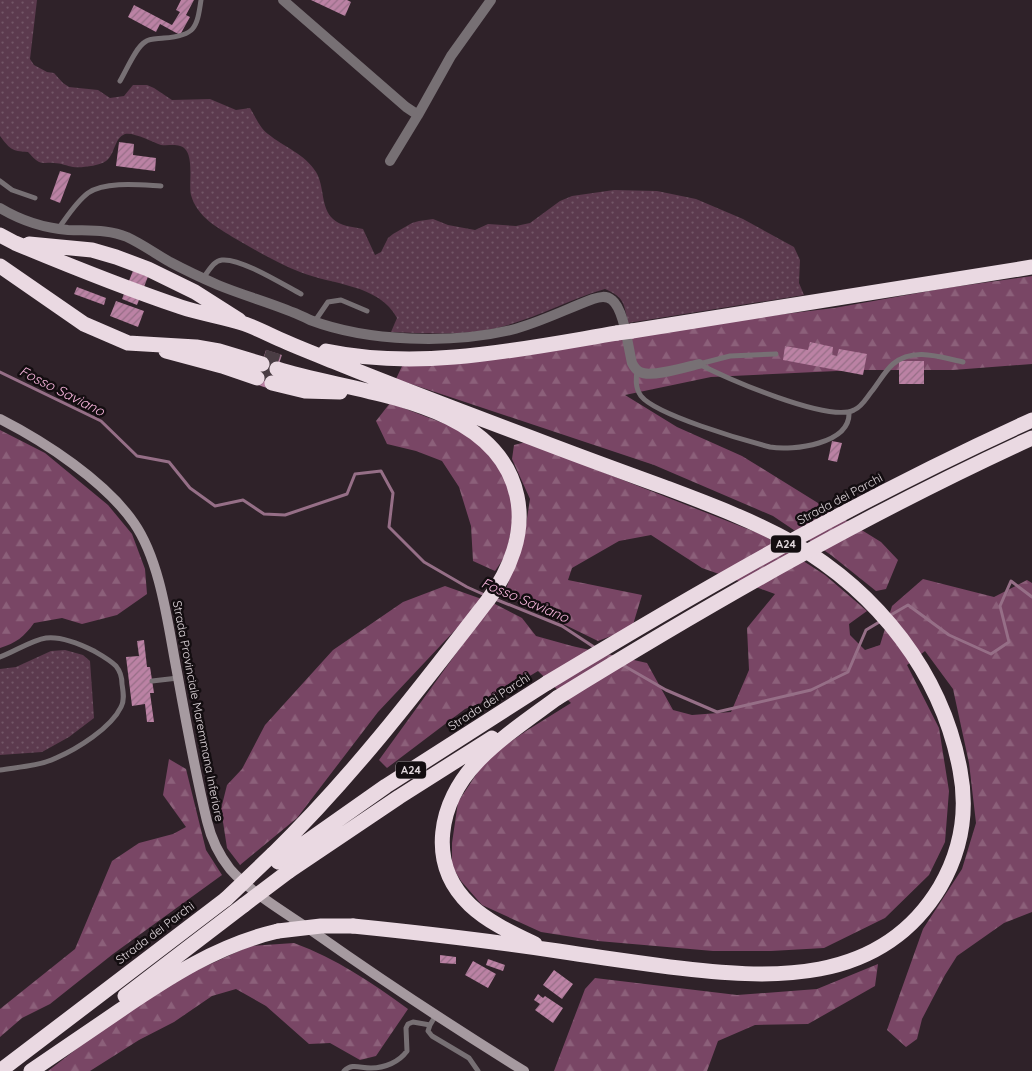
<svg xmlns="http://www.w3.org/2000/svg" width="1032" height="1071" viewBox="0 0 1032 1071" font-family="Quicksand,sans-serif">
<defs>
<pattern id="grass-dots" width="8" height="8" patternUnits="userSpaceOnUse" patternTransform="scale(1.25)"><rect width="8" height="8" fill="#5c3a4e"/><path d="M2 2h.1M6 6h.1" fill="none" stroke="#735667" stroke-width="1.8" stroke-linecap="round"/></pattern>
<pattern id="forest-firs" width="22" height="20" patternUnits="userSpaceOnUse" patternTransform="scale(1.25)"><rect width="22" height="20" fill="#794665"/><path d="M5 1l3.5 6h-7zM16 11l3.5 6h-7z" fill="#8c607a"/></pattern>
<pattern id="building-hatch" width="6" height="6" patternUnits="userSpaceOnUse" patternTransform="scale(1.25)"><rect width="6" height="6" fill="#bb82a4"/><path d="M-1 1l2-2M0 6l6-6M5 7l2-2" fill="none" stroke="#976e87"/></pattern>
</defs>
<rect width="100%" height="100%" fill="#2f2229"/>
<!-- grass -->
<path fill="url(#grass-dots)" d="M0,0H37L30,59L34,65L47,72L54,73L63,83L69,87L98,90L110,98L124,96L133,85H147L154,88L172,100L210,99L236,110L250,108C255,116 260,128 268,134C284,147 305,154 316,172C325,187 320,207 333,219C340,226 353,227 363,229L375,255L381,252L388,238L393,234L412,223L419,221L433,219L448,225L475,230L488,224L516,226L530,223L560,201L572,196L614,190L657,191L696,199L743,219L794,247L800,260L799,283L804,295L628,323C624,303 624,297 605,289C567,300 531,321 492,329C459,336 425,333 391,332L397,318C379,284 332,285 300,272C277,263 257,251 236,239C218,228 197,217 191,195C188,184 196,150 180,146C174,144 167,146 161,145C152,142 134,132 125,134C114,138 115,155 106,161C99,166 81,168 73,167C67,166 61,163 54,163C49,162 45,164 39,162C35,160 31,155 28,152C11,151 10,149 0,136Z
M65,650L83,655L90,661L94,718L69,737L42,752L0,755V669L16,667L51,651Z"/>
<!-- forest -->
<path fill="url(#forest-firs)" d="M1032,276V364L953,370H858L711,377L625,395L677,427L742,456L881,542L898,560L886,589L876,591L831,555L773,516L654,465L396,379L403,364L694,325L834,308L946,288Z
M390,403L456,428L483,448L501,471L516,506L506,555L495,571L473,561L471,526L459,487L442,461L416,451L387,444L376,421Z
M0,430L45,453L108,505L132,534L145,569L147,594L117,615L82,624L62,618L34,623C24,637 16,643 0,648Z
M526,442L763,535L825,575L867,611L849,624L850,635L865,650L880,645L892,606L923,579L994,597L1027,580L1032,583V912L1004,923L957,956L945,975L922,1019L917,1039L906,1047L887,1030L923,929L962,869L976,823L969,763L953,689L925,651L907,665L939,728L949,791L945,842L929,875L885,918L824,948L771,951H713L598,941L541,932L482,905L461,881L452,866V843L458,802L487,758L526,731L571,703L538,671L492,699L465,709L387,768L379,760L468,637L457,628L378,712L297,818L240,865L227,848L221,809L227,785L242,769L265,725L333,650L403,602L445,586L493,603L522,618L536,636L572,646L647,663L673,710L692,715L731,712L749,670L747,628L775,594L702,568L651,535L619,541L572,568L568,580L642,595L632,628L598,641L512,599L506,589L524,538L530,499L512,459L514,445Z
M169,759L186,769L206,850L222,875L113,954L50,1004L22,1018L0,1037V1009L75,949L112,861L139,843L173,834L186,827L163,795Z
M294,943C337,959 371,982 408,1009L376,1056L360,1060L330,1043L309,1044L266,1006L236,989L212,996L174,1022L139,1040L90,1071H48L106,1026L182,977L250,946Z
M878,964L875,986L808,1024L755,1025L718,1041L707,1071H554L585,989L595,978L737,995L817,989Z"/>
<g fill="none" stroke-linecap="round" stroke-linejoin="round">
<!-- stream -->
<path stroke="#966f87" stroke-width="3" d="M0,372L101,421L137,456L169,462L190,488L215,506L243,500L264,514L285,515L347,494L355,474L381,471L393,493L389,527L424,562L467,587L487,596
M495,599L562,626L597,649
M889,616L908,605L949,635L991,654L1009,642L1000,606L1011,581L1032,597
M621,664L666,690L717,712L811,690L848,672L866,630L881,621"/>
</g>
<!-- building -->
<path fill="url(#building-hatch)" d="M181,0H194L186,15L190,17L180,35L160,24L156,32L128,17L134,5L172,25L180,12L176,10Z
M311,0H347L351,2L345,16Z
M119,142L134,144L133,155L156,158L155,171L116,166Z
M60,171L71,174L60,203L50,199Z
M134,268L149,274L137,305L122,299Z
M77,287L106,298L104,305L74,294Z
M116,301L144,311L138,327L110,316Z
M810,342L833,347L832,355L837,356L839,349L867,354L863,375L783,360L785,346L808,350Z
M266,350L282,355L270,389L255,384Z
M899,361H924V384H899Z
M832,441L842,443L837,462L828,460Z
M144,640L147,667H150L154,693H150L154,722H147L145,704L132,706L126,657L139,656L137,641Z
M440,955L456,957V964L440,963Z
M488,959L505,965L503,971L486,965Z
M473,961L496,974L488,988L465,975Z
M554,970L573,984L562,999L543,985Z
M538,994L543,998L545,996L563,1008L553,1023L535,1010L540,1004L534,1000Z"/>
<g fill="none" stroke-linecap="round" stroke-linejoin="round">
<!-- highway-tunnel -->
<path stroke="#4a3d44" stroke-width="15" stroke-dasharray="15 8" stroke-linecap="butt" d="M264,357L280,362
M259,371L275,376"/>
<!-- lane -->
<path stroke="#777074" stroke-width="5" d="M120,81C126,71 136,47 145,42C150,38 158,39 164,38C195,36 197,28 201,0
M0,181L12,190L35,198
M58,229C67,217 76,202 88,193C106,181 141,185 161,186
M203,278C209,271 213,261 222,260C241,258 284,285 301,294
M315,321L328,302L341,300L367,311
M699,364C725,378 829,423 854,410C862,407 867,397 872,391C879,382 885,371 893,364C913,347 940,357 963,362
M699,364L730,356L776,354
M637,370C636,379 635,388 641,396C656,415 743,440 770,447C793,451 851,444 849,412
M0,657C14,652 32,640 46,638C62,636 80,644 94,651C101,655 110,660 116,666C120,671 122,678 122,684C123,691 125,700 121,707C111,728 77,749 56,758C39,766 19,767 0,770
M152,681L178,678
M430,1025L428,1031L432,1036L469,1058L478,1071
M344,1071C352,1063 360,1068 371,1068C385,1068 399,1062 407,1051L406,1028L408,1024L413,1022L430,1025L436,1015"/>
<!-- street -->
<path stroke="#777074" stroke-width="10" d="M283,0L406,107L418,115L451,56L491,0
M390,161L418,115
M0,208C20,220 44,228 68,230C88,231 108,229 127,237C142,244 156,254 170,262C185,270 202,278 218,285C242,295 268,302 292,312C298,314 304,317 310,320C368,342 451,344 511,330C539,323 566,309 593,299C599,297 606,295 612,300C624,309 628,347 632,363C634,367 636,370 640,372C651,378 686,367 699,364"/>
<!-- secondary -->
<path stroke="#a69aa0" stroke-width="10" d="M0,419C45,442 105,481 134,523C161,562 168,626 177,672C186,722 195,772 207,821C211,838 219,855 230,869C252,894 288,914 315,933C383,981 453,1027 524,1071"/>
<!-- highway -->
<path stroke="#ead9e2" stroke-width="15" d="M0,235L15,243C70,266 125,288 181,307C202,314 224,317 245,324C256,328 268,334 279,339C299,348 320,356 340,364C404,390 468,414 532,438C576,455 620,471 664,487C709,504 752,520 793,543C878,593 942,673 960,770C968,811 961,851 940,887C880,987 769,979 670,967C633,962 596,957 558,951C491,941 422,933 353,926
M29,244L92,250L116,257L148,269L195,292L239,320
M0,266L84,324L128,343L196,347L219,351L262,364
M632,331L1032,267
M166,351L222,366L257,378
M326,351C422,371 521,349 617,333
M272,383L305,391L340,392
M273,854C353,776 420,688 488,600C510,570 525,533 517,496C496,398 354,394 277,369
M278,862L386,786L547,683
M289,871L399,797L492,738
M535,944C512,933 488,922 470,905C426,863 439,802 477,762C500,738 530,718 557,698
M125,996L244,905
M0,1071L226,899
M31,1071C60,1051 90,1031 119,1011C169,977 218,945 278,931"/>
<!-- highway-bridge -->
<path stroke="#ead9e2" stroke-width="15" d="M617,333L632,331
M547,683C704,588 864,496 1032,420
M557,698C711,603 868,513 1032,438
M226,899L273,854
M244,905L289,871
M278,931L321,926H353"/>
</g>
<g text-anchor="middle" stroke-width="5" stroke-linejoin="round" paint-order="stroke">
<!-- shield labels -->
<g fill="#130d10" stroke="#a29a9f" stroke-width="1">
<rect x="771" y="535.5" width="30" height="17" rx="4"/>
<rect x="396" y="761.5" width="30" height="17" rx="4"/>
</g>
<g font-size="11" font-weight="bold" fill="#e0d7dc">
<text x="786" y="548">A24</text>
<text x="411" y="774">A24</text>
</g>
<!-- street labels -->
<g font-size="12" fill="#e0d7dc" stroke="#130d10">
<text transform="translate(840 499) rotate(-28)" y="4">Strada dei Parchi</text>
<text transform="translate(489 702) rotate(-33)" y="4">Strada dei Parchi</text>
<text transform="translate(198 711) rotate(79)" y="4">Strada Provinciale Maremmana Inferiore</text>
<text transform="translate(155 933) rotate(-37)" y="4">Strada dei Parchi</text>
</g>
<!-- water labels -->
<g font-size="14" font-style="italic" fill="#f6b4db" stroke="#130d10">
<text transform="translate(62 391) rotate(27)" y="5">Fosso Saviano</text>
<text transform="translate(525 600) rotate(23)" y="5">Fosso Saviano</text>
</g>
</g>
</svg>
